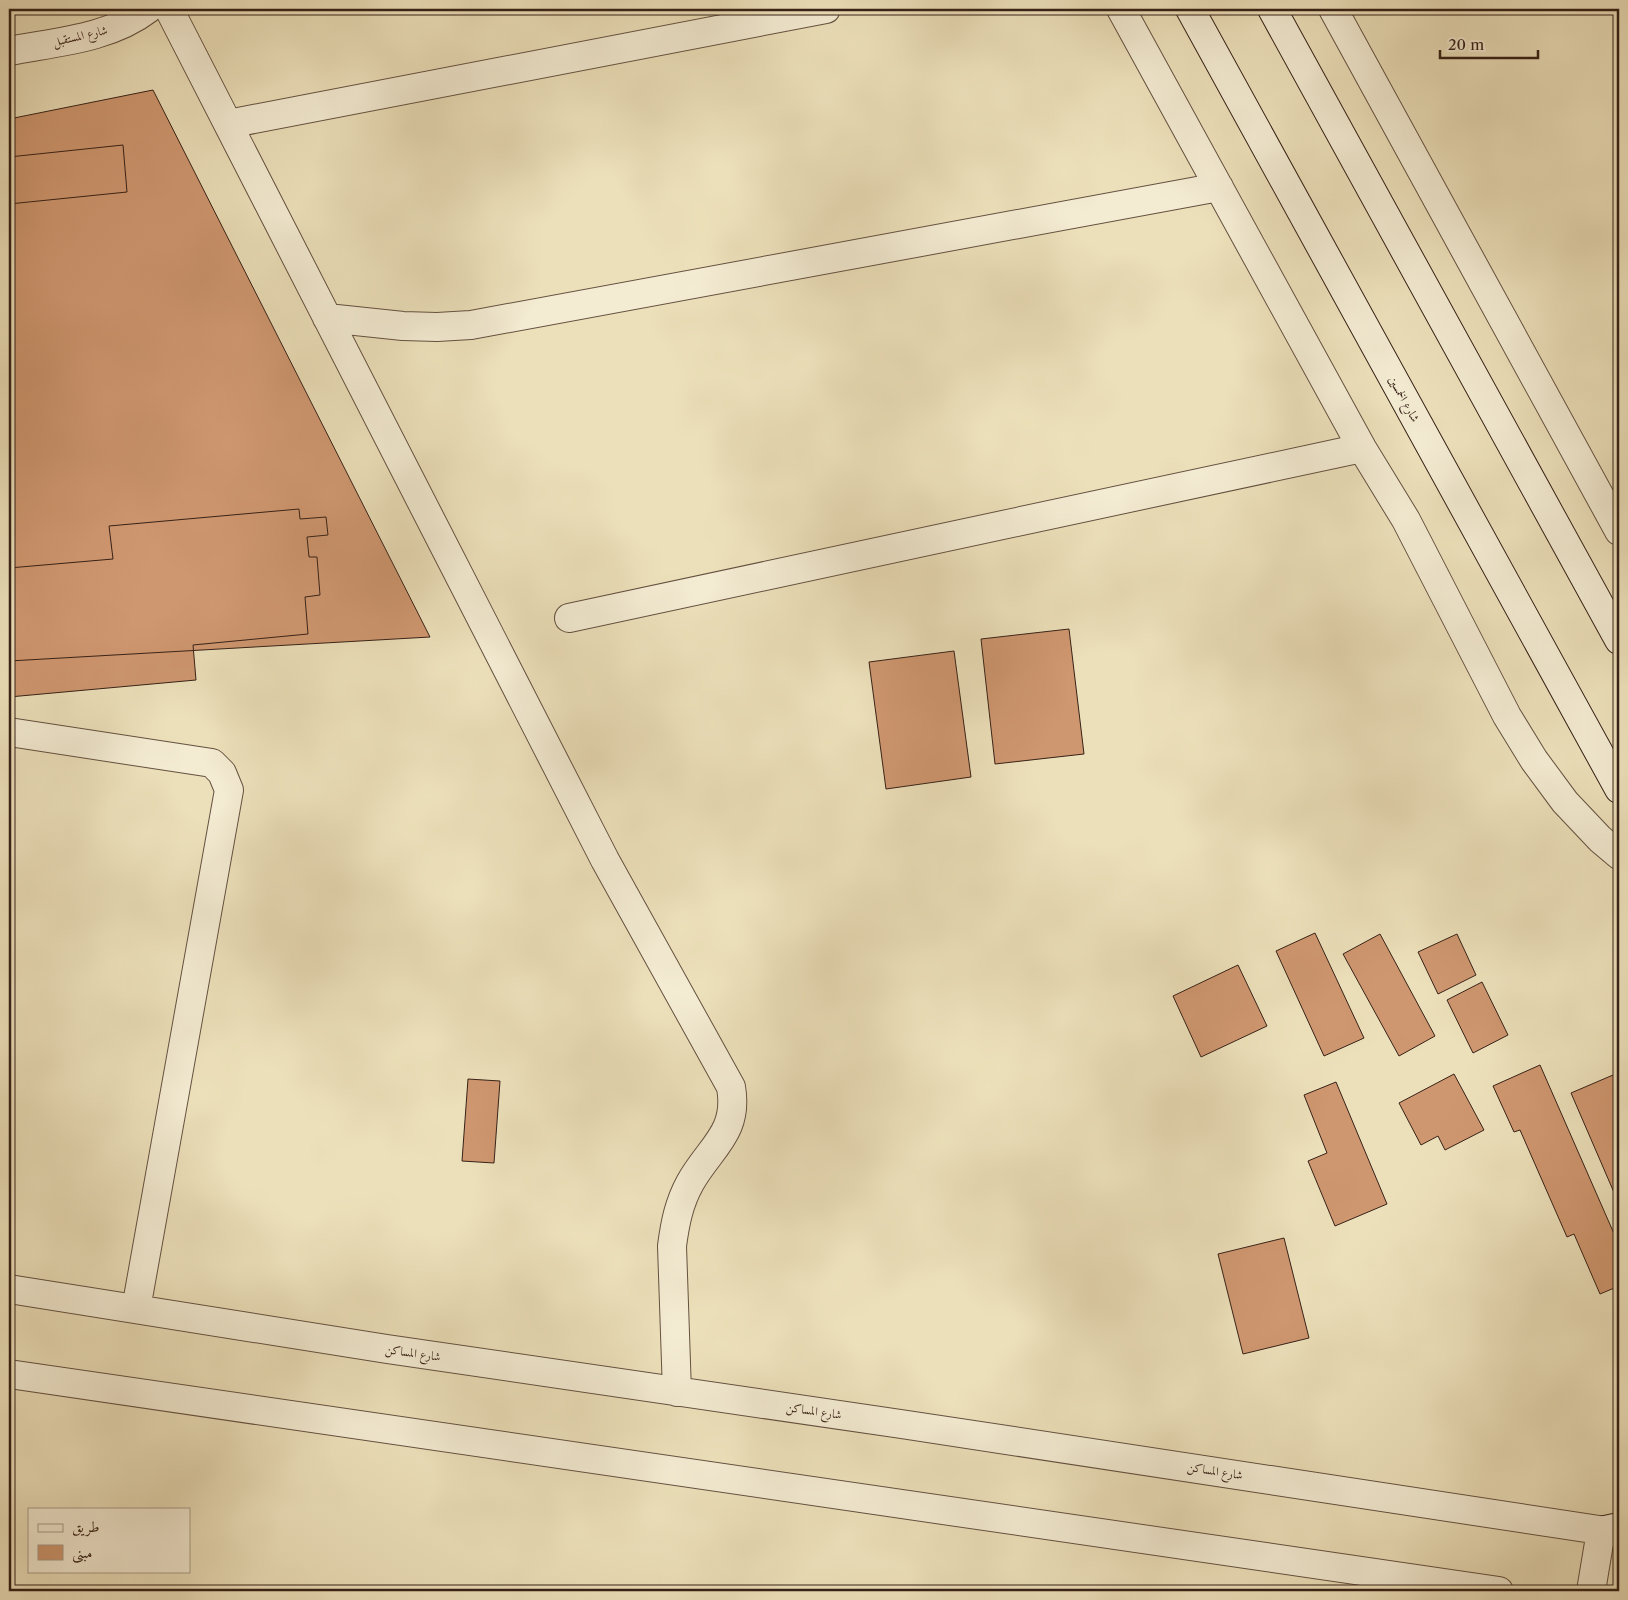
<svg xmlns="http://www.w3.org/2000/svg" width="1628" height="1600" viewBox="0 0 1628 1600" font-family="'Libre Caslon Text',Amiri,serif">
<rect width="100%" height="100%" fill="#ece0ba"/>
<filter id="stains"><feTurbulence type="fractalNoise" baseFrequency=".004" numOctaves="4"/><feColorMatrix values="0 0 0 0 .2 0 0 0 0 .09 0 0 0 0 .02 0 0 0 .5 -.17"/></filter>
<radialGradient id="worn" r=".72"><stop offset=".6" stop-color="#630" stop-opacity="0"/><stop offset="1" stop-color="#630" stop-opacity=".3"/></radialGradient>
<!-- building -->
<path fill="#cf9770" stroke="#362117" d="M153,90L430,637L9,661V119Z
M123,145L127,192L9,204V157Z
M299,509L300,519L326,517L328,535L307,537L309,557H317L320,595L305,597L308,634L193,645L196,680L9,697V568L113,559L109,526Z
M1069,629L1084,754L995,764L981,639Z
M954,651L971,777L886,789L869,662Z
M1315,933L1364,1038L1324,1056L1276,951Z
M1380,934L1435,1036L1399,1056L1343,954Z
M1457,934L1476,975L1438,994L1418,952Z
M1238,965L1267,1026L1201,1057L1173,996Z
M1482,982L1508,1035L1473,1053L1447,1000Z
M1540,1065L1619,1245V1286L1600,1294L1574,1234L1567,1237L1520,1130L1514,1132L1493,1086Z
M1454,1074L1484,1130L1445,1150L1438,1136L1421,1145L1399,1103Z
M1613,1075L1619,1091V1204L1571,1093Z
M468,1079L500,1081L494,1163L462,1161Z
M1336,1082L1387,1204L1335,1226L1308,1161L1327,1153L1304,1095Z
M1284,1238L1309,1338L1243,1354L1218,1254Z"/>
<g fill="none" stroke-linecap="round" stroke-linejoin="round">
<!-- street casing -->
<g stroke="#645140" stroke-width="30">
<path id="street" d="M169,9L605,860L731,1087C739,1133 710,1147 690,1183C679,1203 675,1223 672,1246L677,1392
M1121,9L1362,448L1406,520L1507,716L1534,760L1565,802L1600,839L1619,855
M1333,9L1619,531
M9,51C55,42 109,39 148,9
M228,124L826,9
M327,318L403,326L437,327L471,325L1219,187
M569,618L1362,448
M9,732L212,763L222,773L229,790L136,1309
M9,1289L387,1349L901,1424L1619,1533
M9,1374L1499,1591
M1591,1591L1601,1531"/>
</g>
<!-- secondary casing -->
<g stroke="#362117" stroke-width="30">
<path id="secondary" d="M1190,9L1619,789
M1272,9L1619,640
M1601,1531L1619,1527"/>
</g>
<!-- street -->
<use href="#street" stroke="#f3ebd2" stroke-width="28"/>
<!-- secondary -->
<use href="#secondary" stroke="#f3ebd2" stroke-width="28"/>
</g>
<g text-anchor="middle" stroke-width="4" stroke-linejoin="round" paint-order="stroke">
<!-- street labels -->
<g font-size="12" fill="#362117" stroke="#f3ebd2">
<text transform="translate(80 36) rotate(-13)" y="4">شارع المستقبل</text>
<text transform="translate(1404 399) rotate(61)" y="4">شارع الخمسين</text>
<text transform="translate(413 1353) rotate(8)" y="4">شارع المساكن</text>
<text transform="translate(814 1411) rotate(8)" y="4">شارع المساكن</text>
<text transform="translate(1215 1471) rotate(9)" y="4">شارع المساكن</text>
</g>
</g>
<!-- margin -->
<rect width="1628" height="1600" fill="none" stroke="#ece0ba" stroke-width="30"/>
<rect x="10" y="10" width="1608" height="1580" fill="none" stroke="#362117" stroke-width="2.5"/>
<rect x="15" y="15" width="1598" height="1570" fill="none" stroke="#362117"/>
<!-- legend -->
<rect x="28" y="1508" width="162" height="65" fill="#f3ebd2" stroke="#a79a87"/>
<rect x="38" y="1524" width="25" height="8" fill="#f3ebd2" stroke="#a79a87"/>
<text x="72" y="1532" font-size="15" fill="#362117">طريق</text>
<rect x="38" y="1545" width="25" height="15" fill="#cf9770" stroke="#a79a87"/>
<text x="72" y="1558" font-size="15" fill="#362117">مبنى</text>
<!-- scale -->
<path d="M1440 50v8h98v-8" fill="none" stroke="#362117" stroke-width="2.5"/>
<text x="1448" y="50" font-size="15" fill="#362117" stroke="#f3ebd2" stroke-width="4" paint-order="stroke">20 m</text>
<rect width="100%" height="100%" filter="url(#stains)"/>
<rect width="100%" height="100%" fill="url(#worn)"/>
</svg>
